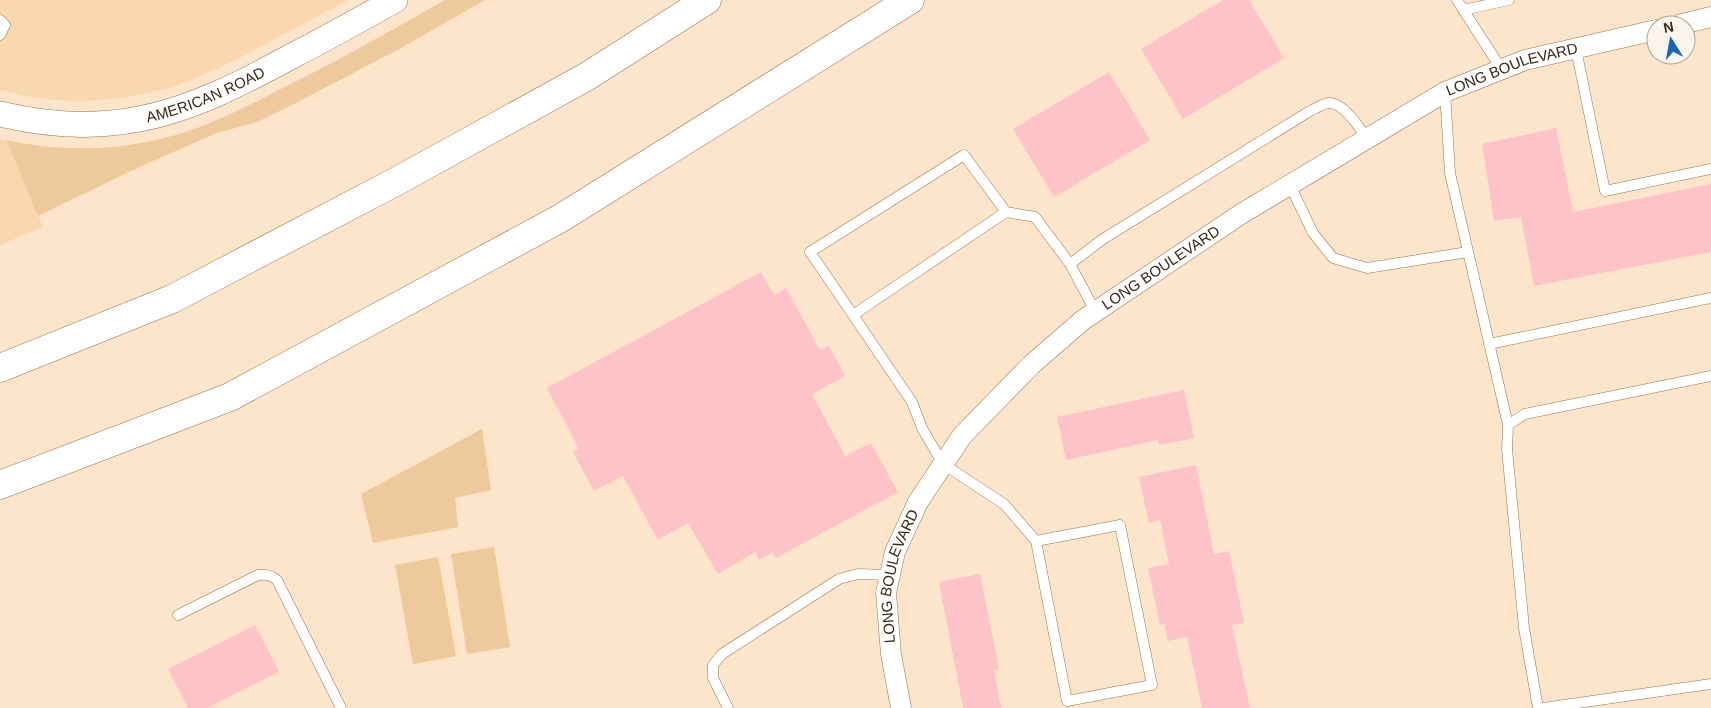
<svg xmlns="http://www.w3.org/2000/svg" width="1711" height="708" viewBox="0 0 1711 708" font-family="Arial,sans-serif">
<rect width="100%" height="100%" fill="#fce5ca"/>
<!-- built -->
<path fill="#fad8af" d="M0,0H348L238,59L192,80L170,88L124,98L76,102L29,97L0,90Z
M0,139L6,140L43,227L0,245Z"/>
<!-- green -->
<path fill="#eec99b" d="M445,0H485L401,48L290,106L257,122L217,133L137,168L38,216L6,140C75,155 144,150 210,123C239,111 267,96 295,82C346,56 396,28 445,0Z
M482,429L491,490L455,498L458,527L373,543L361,494Z
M494,547L510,647L467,654L451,554Z
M438,557L456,656L413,664L395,565Z"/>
<!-- building -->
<path fill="#fec3c9" d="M1223,0H1249L1284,58L1183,119L1141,49Z
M1109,72L1150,140L1054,197L1013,129Z
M1556,128L1573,212L1711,184V252L1534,286L1521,217L1494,221L1482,144Z
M761,272L774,295L786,288L820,350L829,346L845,376L812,394L845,456L871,443L898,492L776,558L773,552L759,560L755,552L718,574L688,523L658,540L623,476L594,491L573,452L579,449L547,388Z
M1184,390L1194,438L1159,445L1158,440L1066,460L1057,417Z
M1196,465L1214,554L1229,551L1244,623L1232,625L1250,708H1202L1187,637L1168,641L1164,624L1160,625L1148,568L1169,564L1160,520L1149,523L1139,477Z
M980,574L999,669L994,670L1001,708H963L939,582Z
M255,625L279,672L207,708H188L168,669Z"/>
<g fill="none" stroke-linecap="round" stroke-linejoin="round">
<!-- service casing -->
<g stroke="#967449" stroke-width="11">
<path id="service" d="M1457,0L1502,70
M1463,10L1509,0
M0,20L5,25L0,35
M1576,49L1605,191L1711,169
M1445,92L1450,173L1508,425
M1290,185L1313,233L1333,258L1367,268L1468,252
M1070,264L1103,239L1310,111C1315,109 1324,103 1329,103C1344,103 1360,128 1367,139
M853,315L810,252L964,155L1006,212
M1489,344L1711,298
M1036,541L1120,525L1152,685L1067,701L1036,541L1004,504L943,464L922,428L912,402L853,315L1006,212L1035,217L1070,264L1095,311
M178,615L258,575C266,574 271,575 277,580L341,708
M728,708L713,678V665L722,654L839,579L858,574L890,575
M1538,708L1524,628L1507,449L1508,425L1525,414L1711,376
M1543,708L1711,684"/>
</g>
<!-- minor casing -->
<g stroke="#967449" stroke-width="21">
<g id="minor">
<path d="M1678,25L1711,17"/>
<path id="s1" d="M901,708L891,654L886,593L895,552L918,502L962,436L1031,365L1083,320L1241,214L1445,92L1525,60L1656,30"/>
</g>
</g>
<!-- tertiary casing -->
<g stroke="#967449" stroke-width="26">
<g id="tertiary">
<path id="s2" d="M0,114C45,125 93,128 139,119C193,109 244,82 292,56C327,38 361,19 395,0"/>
</g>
</g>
<!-- motorway casing -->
<g stroke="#967449" stroke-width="29">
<path id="motorway" d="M0,368L172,299L397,181L586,77L707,0
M0,485L230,397L561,218L910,0"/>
</g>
<!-- service -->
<use href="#service" stroke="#fff" stroke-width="10"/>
<!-- minor -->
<use href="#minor" stroke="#fff" stroke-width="20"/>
<!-- tertiary -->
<use href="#tertiary" stroke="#fff" stroke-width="25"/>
<!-- motorway -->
<use href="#motorway" stroke="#fff" stroke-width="28"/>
</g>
<g text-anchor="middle" stroke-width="5" stroke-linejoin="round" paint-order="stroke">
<!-- street labels -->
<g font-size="15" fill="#372917" stroke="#fcf5ec">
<text dy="5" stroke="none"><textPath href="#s1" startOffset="959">LONG BOULEVARD</textPath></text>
<text dy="5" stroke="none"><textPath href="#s2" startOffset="211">AMERICAN ROAD</textPath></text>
<text dy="5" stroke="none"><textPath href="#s1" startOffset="554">LONG BOULEVARD</textPath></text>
<text dy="5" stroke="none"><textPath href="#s1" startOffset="135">LONG BOULEVARD</textPath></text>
</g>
</g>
<!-- north arrow -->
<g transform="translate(1671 40) rotate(349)"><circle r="24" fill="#fcf5ec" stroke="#ada397"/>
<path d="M0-4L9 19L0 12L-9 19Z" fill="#1467b5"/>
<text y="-8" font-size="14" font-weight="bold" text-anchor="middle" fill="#372917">N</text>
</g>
</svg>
